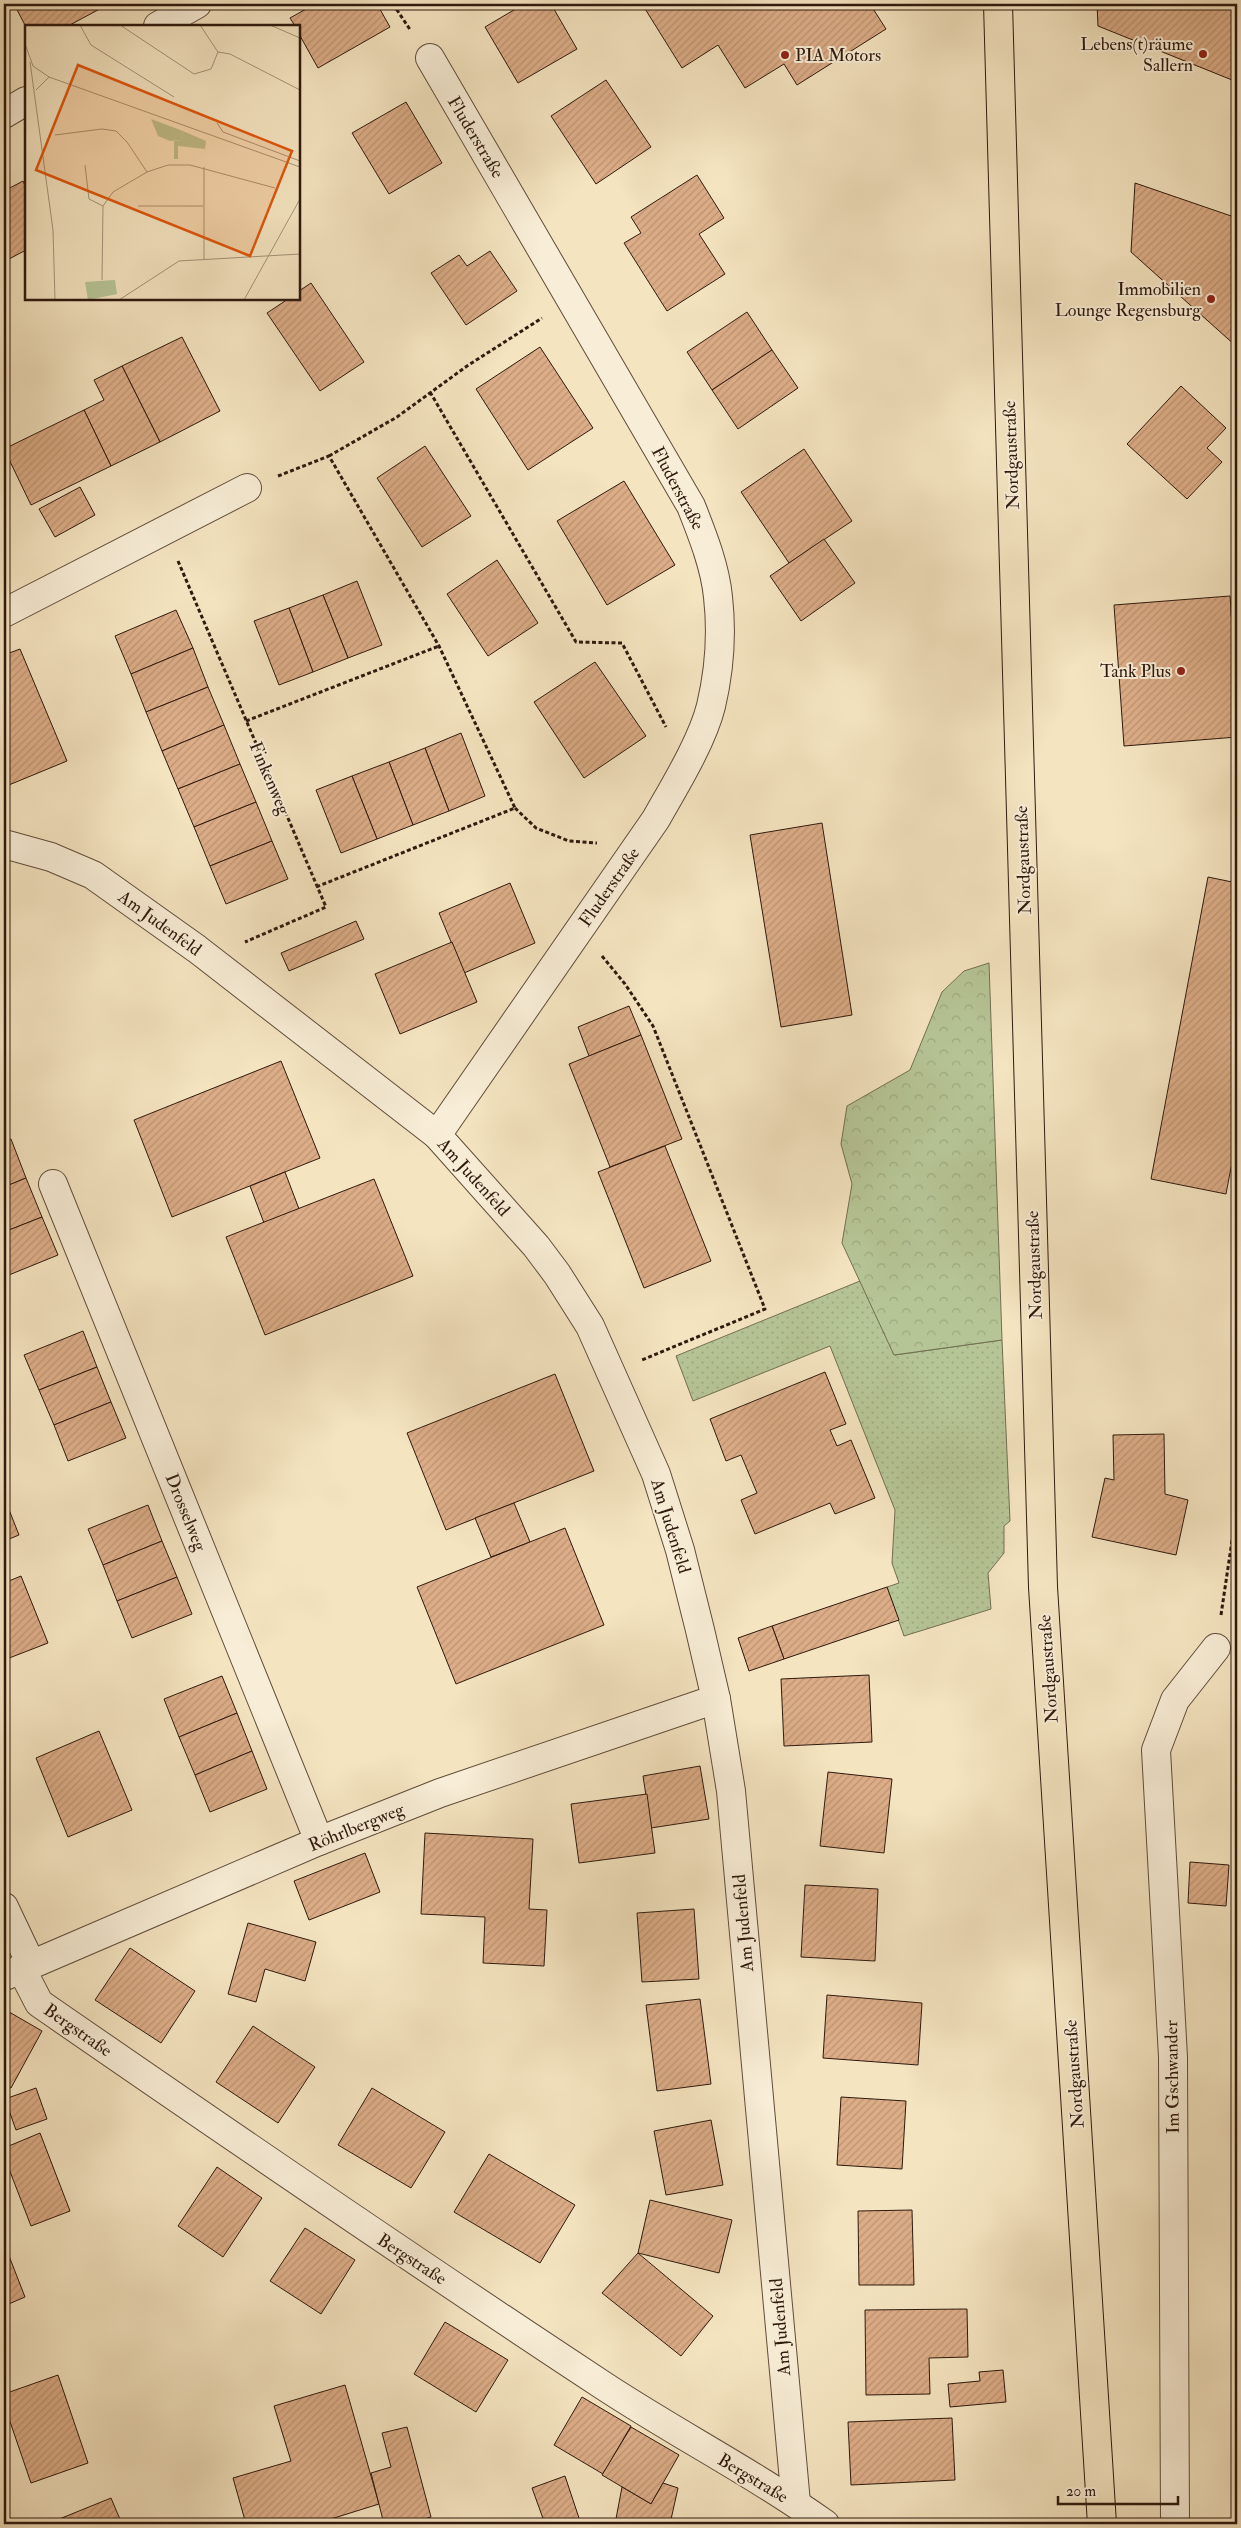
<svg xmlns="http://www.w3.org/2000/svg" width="1241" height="2528" font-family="'IM FELL Double Pica',serif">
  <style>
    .grass { fill: url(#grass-dots); stroke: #726f52 }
    .forest { fill: url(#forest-crowns); stroke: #726f52 }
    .building { fill: url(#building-hatch); stroke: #2f190e }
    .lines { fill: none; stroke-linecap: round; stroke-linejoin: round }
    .minor-casing { stroke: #604c3a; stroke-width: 30 }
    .major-casing { stroke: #2f190e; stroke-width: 30 }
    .path { stroke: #2f190e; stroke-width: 3; stroke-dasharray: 4 2.5; stroke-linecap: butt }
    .minor { stroke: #f8edd6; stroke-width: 28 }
    .major { stroke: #f4e4c0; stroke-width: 28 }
    .poi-dot { fill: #8f2418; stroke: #f8edd6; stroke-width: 2 }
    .labels { text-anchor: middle; stroke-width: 4; stroke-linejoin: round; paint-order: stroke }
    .poi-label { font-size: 18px; fill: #2f190e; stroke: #f8edd6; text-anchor: end }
    .street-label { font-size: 18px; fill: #2f190e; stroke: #f8edd6 }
    .inset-road { fill: none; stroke: #a59379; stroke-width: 1 }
    .view { fill: #df560c; fill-opacity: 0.15; stroke: #df560c; stroke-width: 2.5 }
    .inset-edge { fill: none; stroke: #2f190e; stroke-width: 2.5 }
  </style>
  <defs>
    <pattern id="grass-dots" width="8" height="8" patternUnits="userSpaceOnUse" patternTransform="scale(1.25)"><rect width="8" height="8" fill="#b6c596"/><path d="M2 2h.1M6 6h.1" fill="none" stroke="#9da980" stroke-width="1.8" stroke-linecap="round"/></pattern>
    <pattern id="forest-crowns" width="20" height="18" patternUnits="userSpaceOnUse" patternTransform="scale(1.25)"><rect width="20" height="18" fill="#b6c596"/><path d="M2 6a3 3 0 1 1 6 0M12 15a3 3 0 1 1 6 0" fill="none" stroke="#9da980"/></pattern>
    <pattern id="building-hatch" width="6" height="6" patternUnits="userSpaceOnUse" patternTransform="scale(1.25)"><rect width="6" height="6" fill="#dcad87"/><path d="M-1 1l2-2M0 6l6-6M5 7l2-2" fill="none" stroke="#bd9473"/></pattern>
  </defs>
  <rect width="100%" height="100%" fill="#f4e4c0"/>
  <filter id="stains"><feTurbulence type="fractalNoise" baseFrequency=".004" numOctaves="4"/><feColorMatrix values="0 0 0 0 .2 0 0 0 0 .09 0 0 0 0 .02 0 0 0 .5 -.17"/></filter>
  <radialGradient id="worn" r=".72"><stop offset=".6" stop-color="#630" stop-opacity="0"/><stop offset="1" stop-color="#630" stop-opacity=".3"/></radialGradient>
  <!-- grass -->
  <path class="grass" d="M860,1281l35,74 107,-15 8,181 -6,5v27l-16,20 3,36 -87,27 -17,-49 12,-4 -7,-20 3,-53 -65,-164 -137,55 -17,-45z"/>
  <!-- forest -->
  <path class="forest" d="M989,963l13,377 -108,15 -52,-112 10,-59 -11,-40 6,-38 63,-36 32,-78 22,-21z"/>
  <!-- building -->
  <g class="building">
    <path d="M14,4h95l-41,22 -42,1z"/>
    <path d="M315,4h62l13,23 -72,41 -19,-34v-8h-4l-5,-8z"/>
    <path d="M524,4h27l26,45 -59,34 -33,-56z"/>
    <path d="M642,4h228l16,25 -89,56 -13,-21 -39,24 -27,-43 -36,23z"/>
    <path d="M1097,4h140v78l-139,-56z"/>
    <path d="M606,80l45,67 -55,37 -45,-68z"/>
    <path d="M406,102l36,61 -53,31 -37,-61z"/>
    <path d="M697,175l27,43 -25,16 26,40 -58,37 -43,-68 17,-10 -10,-16z"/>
    <path d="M23,181l3,7v62l-17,9 -5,-10v-58z"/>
    <path d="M1135,183l102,35v129l-106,-95z"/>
    <path d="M490,251l27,40 -51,34 -35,-52 28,-18 8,11z"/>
    <path d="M311,283l53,79 -44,29 -53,-78 21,-14h11v-8z"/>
    <path d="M747,312l25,38 -60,40 -25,-38z"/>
    <path d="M182,337l38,74 -60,31 -38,-76z"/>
    <path d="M540,347l53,81 -65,42 -52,-81z"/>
    <path d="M772,350l26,38 -60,41 -26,-39z"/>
    <path d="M122,366l38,76 -49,24 -27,-56 20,-10 -10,-20z"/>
    <path d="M1181,386l45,42 -19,20 15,14 -35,37 -60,-55z"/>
    <path d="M84,410l27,56 -80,39 -27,-56z"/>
    <path d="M425,446l46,70 -49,31 -45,-69z"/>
    <path d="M804,449l48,72 -63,42 -48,-71z"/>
    <path d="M624,481l51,84 -68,40 -50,-84z"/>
    <path d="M80,487l15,28 -40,22 -16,-28z"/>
    <path d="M824,539l31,44 -54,38 -31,-45z"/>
    <path d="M497,560l41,63 -50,33 -41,-62z"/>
    <path d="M357,581l25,64 -34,13 -25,-63z"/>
    <path d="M323,595l25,63 -35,14 -24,-64z"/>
    <path d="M1230,596l7,97v44l-113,9 -10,-141z"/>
    <path d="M289,608l24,64 -34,13 -25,-64z"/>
    <path d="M176,610l17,38 -62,26 -16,-38z"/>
    <path d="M1231,610h6v83z"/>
    <path d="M193,648l15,39 -62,25 -15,-38z"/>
    <path d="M20,649l47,112 -63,26v-132z"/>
    <path d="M595,662l51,74 -62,42 -50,-76z"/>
    <path d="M208,687l16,38 -62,26 -16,-39z"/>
    <path d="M224,725l16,39 -62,25 -16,-38z"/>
    <path d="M461,733l24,63 -36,15 -24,-63z"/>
    <path d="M425,748l24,63 -36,14 -24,-63z"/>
    <path d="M389,762l24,63 -36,14 -25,-63z"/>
    <path d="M240,764l16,38 -62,25 -16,-38z"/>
    <path d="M352,776l25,63 -36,14 -25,-63z"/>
    <path d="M256,802l16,39 -62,25 -16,-39z"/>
    <path d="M822,823l30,192 -71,12 -31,-192z"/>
    <path d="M272,841l16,38 -62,25 -16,-38z"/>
    <path d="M1208,877l29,6v253l-11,58 -75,-15z"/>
    <path d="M510,883l25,60 -71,30 -25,-60z"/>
    <path d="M356,921l8,18 -75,32 -8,-18z"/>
    <path d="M452,942l25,60 -77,32 -25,-60z"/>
    <path d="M629,1006l12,29 -52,21 -11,-29z"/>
    <path d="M641,1035l41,104 -72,28 -41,-103z"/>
    <path d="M281,1061l39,97 -148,59 -38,-97z"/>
    <path d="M11,1139l15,39 -22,9v-45z"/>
    <path d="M665,1146l46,115 -67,27 -46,-116z"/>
    <path d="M285,1172l14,37 -35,14 -14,-37z"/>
    <path d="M26,1178l16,39 -38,15v-45z"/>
    <path d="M374,1179l39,97 -148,59 -39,-98z"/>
    <path d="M42,1217l16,38 -54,22v-45z"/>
    <path d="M83,1331l14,36 -58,23 -15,-35z"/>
    <path d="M97,1367l14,35 -57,23 -15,-35z"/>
    <path d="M825,1372l21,52 -16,6 7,16 14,-6 24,58 -40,16 -5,-11 -75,31 -14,-34 16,-7 -16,-38 -15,6 -16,-42z"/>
    <path d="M555,1374l39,97 -148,59 -39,-97z"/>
    <path d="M111,1402l15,36 -58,23 -14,-36z"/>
    <path d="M1164,1434l1,60 23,6 -12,55 -84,-18 13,-59 9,2 -1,-45z"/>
    <path d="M6,1502l13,33 -15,6v-38z"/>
    <path d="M514,1503l16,39 -39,15 -16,-39z"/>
    <path d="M148,1505l14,36 -59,24 -15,-36z"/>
    <path d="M565,1528l39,97 -148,59 -39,-97z"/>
    <path d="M162,1541l15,36 -60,24 -14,-36z"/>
    <path d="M21,1576l27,67 -44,17v-77z"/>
    <path d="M177,1577l15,37 -60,24 -15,-37z"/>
    <path d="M887,1587l12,33 -115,39 -12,-33z"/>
    <path d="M772,1626l12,33 -35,12 -11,-33z"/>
    <path d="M869,1675l3,67 -88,4 -3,-67z"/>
    <path d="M222,1676l15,37 -58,24 -15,-38z"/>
    <path d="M237,1713l15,38 -57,24 -16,-38z"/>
    <path d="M99,1731l33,79 -64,27 -32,-79z"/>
    <path d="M252,1751l15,38 -57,23 -15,-37z"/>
    <path d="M700,1766l9,53 -58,9 -8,-52z"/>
    <path d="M828,1772l64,7 -8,74 -64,-7z"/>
    <path d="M647,1794l8,59 -76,10 -8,-59z"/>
    <path d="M425,1833l108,6 -4,70 18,1 -3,56 -61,-3 2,-46 -64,-3z"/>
    <path d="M365,1853l15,39 -71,28 -15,-39z"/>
    <path d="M1190,1862l39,3 -3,41 -38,-3z"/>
    <path d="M805,1885l73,4 -3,72 -74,-4z"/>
    <path d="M694,1909l5,70 -57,3 -5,-69z"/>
    <path d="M248,1923l68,19 -11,39 -40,-12 -9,33 -28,-8z"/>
    <path d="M130,1948l65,43 -34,52 -66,-43z"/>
    <path d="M827,1995l95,8 -4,62 -95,-7z"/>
    <path d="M700,1999l11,85 -54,7 -11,-86z"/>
    <path d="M4,2009l38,22 -31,57 -7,-4z"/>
    <path d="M253,2026l62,41 -37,56 -62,-41z"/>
    <path d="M36,2088l11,31 -31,11 -11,-31z"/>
    <path d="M372,2088l73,44 -34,56 -73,-43z"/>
    <path d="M841,2097l65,4 -4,68 -65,-4z"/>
    <path d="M711,2120l12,65 -57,10 -12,-64z"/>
    <path d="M40,2133l30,78 -39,15 -27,-70v-8z"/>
    <path d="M489,2154l86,51 -35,58 -86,-51z"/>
    <path d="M217,2167l45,31 -39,59 -45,-31z"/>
    <path d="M650,2200l82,20 -13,53 -81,-20z"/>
    <path d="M912,2210l2,75h-55l-1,-74z"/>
    <path d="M305,2228l50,32 -34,54 -51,-33z"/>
    <path d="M4,2243l21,54 -21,9z"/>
    <path d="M638,2253l75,63 -32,40 -79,-63z"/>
    <path d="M967,2309l1,48 -39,1 1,36 -64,1 -1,-85z"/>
    <path d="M445,2322l63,38 -32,52 -62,-38z"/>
    <path d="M1003,2370l3,32 -56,5 -2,-23 32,-3 -1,-9z"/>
    <path d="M58,2375l30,88 -57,20 -27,-79v-10z"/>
    <path d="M345,2385l34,119 -64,20h-69l-13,-46 58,-17 -17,-55z"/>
    <path d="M582,2397l49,29 -28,48 -49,-29z"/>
    <path d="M952,2418l3,62 -104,5 -3,-63z"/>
    <path d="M407,2427l24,90 -26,7h-21l-13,-51 20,-6 -9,-34z"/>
    <path d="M631,2427l48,28 -28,49 -49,-29z"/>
    <path d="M565,2476l16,48h-36l-13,-36z"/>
    <path d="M663,2483l15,5 -8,36h-55l7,-37 29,17z"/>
    <path d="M111,2498l11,26h-75z"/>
  </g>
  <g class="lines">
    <!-- minor casing -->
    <g class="minor-casing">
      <g id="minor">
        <path d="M158,26l39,-22"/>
        <path d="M430,58l261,448c11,28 24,60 27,91 4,35 1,75 -7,109 -9,36 -37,81 -55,113l-219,316"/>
        <path d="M4,114l22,-13"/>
        <path d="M4,613l243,-125"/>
        <path d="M4,844l47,13 42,18 104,74 240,186 99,111 21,28 33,52 66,148 24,76 20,80 16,69 15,92 65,712"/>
        <path d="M53,1184l266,657"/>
        <path d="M4,1907l27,57"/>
        <path d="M21,1968l18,35c188,130 375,258 565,383 73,48 151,88 221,138"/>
        <path d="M5,1976l314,-135 121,-48 276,-94"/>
        <path d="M1175,2524l-2,-467 -17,-307 19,-50 41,-52"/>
      </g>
    </g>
    <!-- major casing -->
    <g class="major-casing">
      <path id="major" d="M998,4l45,1583 59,937"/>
    </g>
    <!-- path -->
    <g class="path">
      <path d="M393,4l18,27"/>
      <path d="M430,392l146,250 46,1 44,84"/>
      <path d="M329,456l68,-39 70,-51 75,-48"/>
      <path d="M278,476l51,-20 110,190 76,162 -199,79"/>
      <path d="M178,561l148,346 -81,35"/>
      <path d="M246,721l193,-75"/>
      <path d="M515,808l21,20 33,13 28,2"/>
      <path d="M602,956l23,28 28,42 112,283 -123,51"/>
      <path d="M1221,1615l16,-108"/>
    </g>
    <!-- minor -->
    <use href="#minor" class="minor"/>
    <!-- major -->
    <use href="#major" class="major"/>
  </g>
  <!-- markers -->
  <g class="poi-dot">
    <circle cx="1203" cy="54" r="5"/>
    <circle cx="785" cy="55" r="5"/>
    <circle cx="1211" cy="299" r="5"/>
    <circle cx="1181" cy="671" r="5"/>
  </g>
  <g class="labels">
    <!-- poi labels -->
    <g class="poi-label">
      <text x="1193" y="50">Lebens(t)räume<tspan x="1193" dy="21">Sallern</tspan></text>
      <text x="795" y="61" text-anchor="start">PIA Motors</text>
      <text x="1201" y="295">Immobilien<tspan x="1201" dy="21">Lounge Regensburg</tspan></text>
      <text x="1171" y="677">Tank Plus</text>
    </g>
    <!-- street labels -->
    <g class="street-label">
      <text transform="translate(476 137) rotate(59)" y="6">Fluderstraße</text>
      <text transform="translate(1011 455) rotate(-92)" y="6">Nordgaustraße</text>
      <text transform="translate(678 488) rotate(62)" y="6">Fluderstraße</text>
      <text transform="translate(270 778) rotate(67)" y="6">Finkenweg</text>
      <text transform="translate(1023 860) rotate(-92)" y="6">Nordgaustraße</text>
      <text transform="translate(609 887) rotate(-55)" y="6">Fluderstraße</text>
      <text transform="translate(160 923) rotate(36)" y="6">Am Judenfeld</text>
      <text transform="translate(474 1177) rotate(48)" y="6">Am Judenfeld</text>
      <text transform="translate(1034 1265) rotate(-92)" y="6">Nordgaustraße</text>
      <text transform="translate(186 1512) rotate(68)" y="6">Drosselweg</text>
      <text transform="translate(671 1526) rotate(73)" y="6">Am Judenfeld</text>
      <text transform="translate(1048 1669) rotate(-94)" y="6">Nordgaustraße</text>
      <text transform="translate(356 1827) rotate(-22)" y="6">Röhrlbergweg</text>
      <text transform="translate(743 1923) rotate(-95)" y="6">Am Judenfeld</text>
      <text transform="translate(78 2030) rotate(35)" y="6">Bergstraße</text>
      <text transform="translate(1074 2074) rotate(-94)" y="6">Nordgaustraße</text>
      <text transform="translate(1172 2077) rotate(-91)" y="6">Im Gschwander</text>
      <text transform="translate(412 2259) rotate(33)" y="6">Bergstraße</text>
      <text transform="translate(780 2327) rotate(-95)" y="6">Am Judenfeld</text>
      <text transform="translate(753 2478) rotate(31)" y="6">Bergstraße</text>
    </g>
  </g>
  <!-- overview -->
  <g transform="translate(25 25)">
    <rect width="275" height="275" fill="#f4e4c0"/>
    <path d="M158,106l23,10 -1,8 -27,-3v13h-4v-18l7,-1zM90,255l2,14 -29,6 -3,-18z" fill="#b6c596"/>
    <path d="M126,94l32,12 -2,9 -11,1 -12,-5z" fill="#b6c596"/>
    <path class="inset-road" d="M55,0l11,20 83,52M95,0l74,49 17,-5 7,-17M175,0l18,27M245,0l30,13M0,19l8,22 16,11 251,90M193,27l12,2 70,36M5,37l23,168 2,70M11,65l13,-13M192,98l6,9 77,29M30,110l47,-6 14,2 11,11 20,30M60,140l4,34 14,7M113,181h65M179,234v-92M77,255l1,-74 10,-14 34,-20 21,-7h22l85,23M94,275l60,-39 121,-7M219,275l56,-101"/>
    <path class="view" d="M53,40l214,86 -42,105 -214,-86z"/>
    <rect width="275" height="275" class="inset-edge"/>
  </g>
  <!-- margin -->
  <rect width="1241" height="2528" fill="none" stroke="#f4e4c0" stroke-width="20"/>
  <rect x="5" y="5" width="1231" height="2518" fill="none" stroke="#2f190e" stroke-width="2.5"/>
  <rect x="10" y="10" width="1221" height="2508" fill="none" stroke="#2f190e"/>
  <!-- scale -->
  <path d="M1058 2496v8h120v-8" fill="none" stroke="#2f190e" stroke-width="2.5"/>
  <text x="1066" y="2496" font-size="15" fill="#2f190e" stroke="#f8edd6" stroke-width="4" paint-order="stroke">20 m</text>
  <rect width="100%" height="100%" filter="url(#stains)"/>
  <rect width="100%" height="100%" fill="url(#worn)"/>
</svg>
